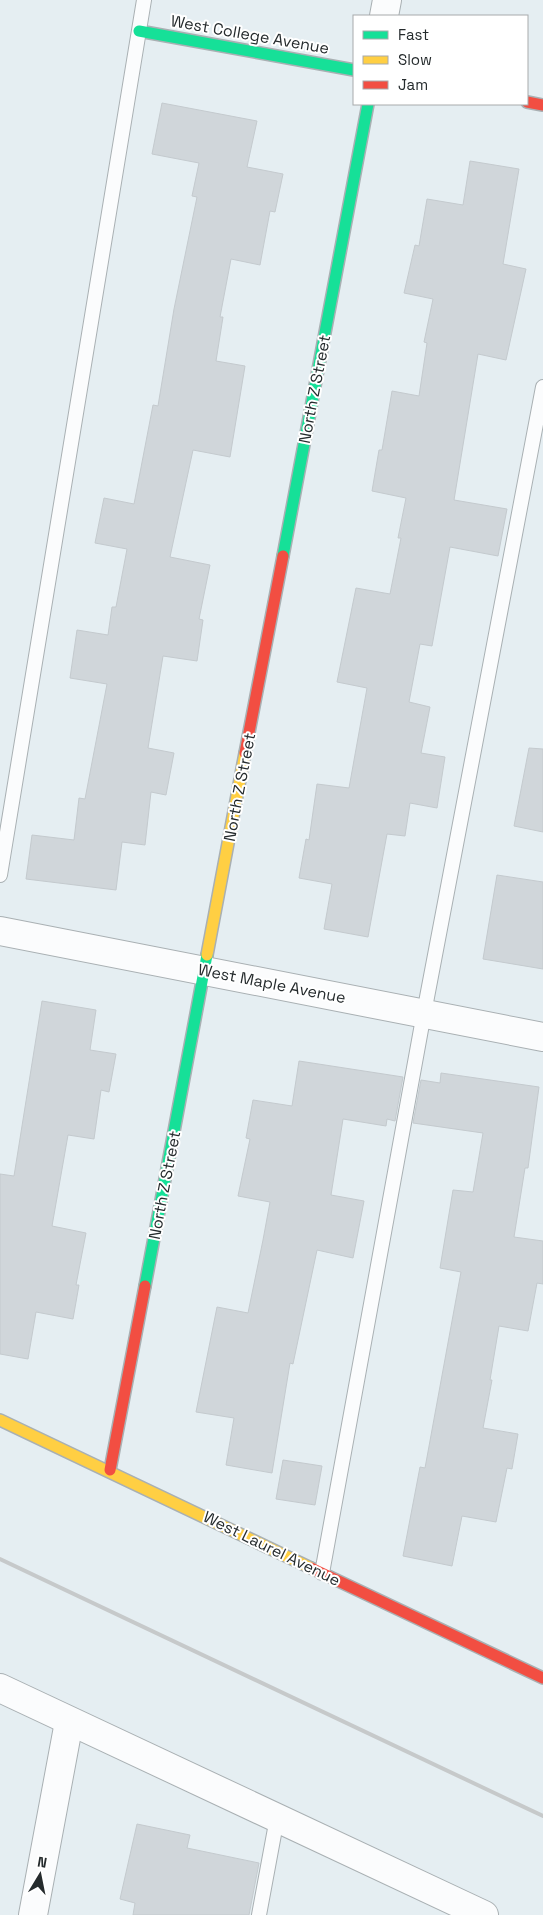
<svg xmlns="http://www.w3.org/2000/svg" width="543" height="1915" font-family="'Space Grotesk',sans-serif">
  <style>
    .building { fill: #d0d6da; stroke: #c4cace }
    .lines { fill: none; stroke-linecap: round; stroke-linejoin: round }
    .lane-casing { stroke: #a9b0b3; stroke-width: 16 }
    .street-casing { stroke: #a9b0b3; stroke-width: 30 }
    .fast-casing { stroke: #a9b0b3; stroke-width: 14 }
    .slow-casing { stroke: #a9b0b3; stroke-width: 14 }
    .jam-casing { stroke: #a9b0b3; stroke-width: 14 }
    .lane { stroke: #fbfcfd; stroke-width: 14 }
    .street { stroke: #fbfcfd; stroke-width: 28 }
    .fast { stroke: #16e098; stroke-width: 11 }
    .slow { stroke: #ffcf43; stroke-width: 11 }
    .jam { stroke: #f24e42; stroke-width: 11 }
    .rail { stroke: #c6c9ca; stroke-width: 4 }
    .labels { text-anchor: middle; stroke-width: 4; stroke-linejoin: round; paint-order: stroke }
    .street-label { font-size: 16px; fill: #252b2d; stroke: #fff }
  </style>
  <rect width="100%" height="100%" fill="#e5eef2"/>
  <!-- building -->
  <g class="building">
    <path d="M162,103l95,18 -10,46 36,7 -8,38 -5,-1 -10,54 -29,-6 -11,58h3l-7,44 29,5 -15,91 -37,-7 -23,107 40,8 -11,54 4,1 -6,41 -34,-5 -15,92 26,5 -8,42 -15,-3 -6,53 -23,-3 -6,48 -90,-11 6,-44 42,5 5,-42 6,1 22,-115 -37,-6 7,-48 31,5 4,-28h4l11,-58 -32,-6 9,-45 30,6 19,-99 5,1 16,-97 23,-112 -5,-1 7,-33 -47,-9z"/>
    <path d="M470,161l49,8 -16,95 23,5 -20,91 -28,-6 -24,146 53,9 -9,47 -48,-9 -18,99 -12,-2 -11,58 21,5 -9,46 24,4 -8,51 -27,-5 -5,33 -18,-2 -19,103 -44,-8 8,-45 -33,-6 7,-39 3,1 8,-56 32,4 18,-100 -30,-6 19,-94 34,6 11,-56h-3l8,-40 -34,-7 7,-41h3l10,-59 27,5 8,-53 -3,-1 9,-43 -29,-6 11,-48 4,1 8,-47 36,6z"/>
    <path d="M529,748l14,1v83l-29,-6z"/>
    <path d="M497,875l46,7v87l-60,-10z"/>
    <path d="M42,1001l54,9 -6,40 26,4 -7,38 -8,-2 -7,49 -26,-4 -16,91 34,7 -10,52h3l-6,34 -37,-7 -8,47 -28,-5v-180l14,2z"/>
    <path d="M299,1061l104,16 -8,44 -8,-2 -1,7 -43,-7 -12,76 33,6 -11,57 -36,-8 -24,114 -3,-1 -18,110 -46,-8 8,-47 -38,-6 21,-105 31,6 15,-73 7,-38 -32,-6 12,-57 -4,-1 7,-38 39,6z"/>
    <path d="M441,1073l98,14 -11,81h-3l-11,69 29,4v43l-6,-1 -9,48 -29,-5 -9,54h2l-9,48 35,6 -6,35 -5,-1 -11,54 -34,-6 -10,50 -49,-10 17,-89 5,1 36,-196 -21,-4 13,-78 20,2 10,-59 -70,-10 8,-43 19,3z"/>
    <path d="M283,1460l39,6 -7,39 -39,-6z"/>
    <path d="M137,1824l53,11 -3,13 72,15 -10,52h-116l2,-12 -15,-4z"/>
  </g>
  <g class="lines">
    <!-- lane casing -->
    <g class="lane-casing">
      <g id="lane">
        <path d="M0,875l144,-875"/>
        <path d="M322,1573l102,-560 119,-626"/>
        <path d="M259,1915l18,-97"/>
      </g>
    </g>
    <!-- street casing -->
    <g class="street-casing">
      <g id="street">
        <path d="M384,16l3,-16"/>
        <path d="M0,931l543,106"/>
        <path d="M0,1688l484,227"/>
        <path d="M33,1915l36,-193"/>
      </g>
    </g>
    <!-- fast casing -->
    <g class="fast-casing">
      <g id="fast">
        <path d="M139,31l215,39"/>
        <path d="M283,556l85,-452"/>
        <path d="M145,1286l62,-331"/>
      </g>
    </g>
    <!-- slow casing -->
    <g class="slow-casing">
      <g id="slow">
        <path d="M207,955l38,-202"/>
        <path d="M0,1420l311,148"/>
      </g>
    </g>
    <!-- jam casing -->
    <g class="jam-casing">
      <g id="jam">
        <path d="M527,102l16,3"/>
        <path d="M245,753l38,-197"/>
        <path d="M110,1470l35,-184"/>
        <path d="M311,1568l232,110"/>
      </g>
    </g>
    <!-- lane -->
    <use href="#lane" class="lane"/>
    <!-- street -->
    <use href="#street" class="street"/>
    <!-- fast -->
    <use href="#fast" class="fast"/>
    <!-- slow -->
    <use href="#slow" class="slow"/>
    <!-- jam -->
    <use href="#jam" class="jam"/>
    <!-- rail -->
    <path class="rail" d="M0,1559l543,257"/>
  </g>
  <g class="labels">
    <!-- street labels -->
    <g class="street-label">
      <text transform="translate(250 34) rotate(10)" y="6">West College Avenue</text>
      <text transform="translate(314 389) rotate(-79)" y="6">North Z Street</text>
      <text transform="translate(239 787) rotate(-79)" y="6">North Z Street</text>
      <text transform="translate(272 983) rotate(11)" y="6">West Maple Avenue</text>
      <text transform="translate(164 1185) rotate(-79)" y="6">North Z Street</text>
      <text transform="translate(272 1548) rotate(26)" y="6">West Laurel Avenue</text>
    </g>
  </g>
  <!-- legend -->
  <rect x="353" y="15" width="175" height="90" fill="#ffffff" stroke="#a8aaab"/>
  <rect x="363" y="31" width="25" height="8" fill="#16e098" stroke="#a8aaab"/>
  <text x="398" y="40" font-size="15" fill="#252b2d">Fast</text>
  <rect x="363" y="56" width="25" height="8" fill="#ffcf43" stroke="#a8aaab"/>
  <text x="398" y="65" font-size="15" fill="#252b2d">Slow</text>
  <rect x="363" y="81" width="25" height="8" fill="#f24e42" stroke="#a8aaab"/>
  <text x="398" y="90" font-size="15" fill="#252b2d">Jam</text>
  <!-- north arrow -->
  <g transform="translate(40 1875) rotate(10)" stroke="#ffffff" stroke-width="4" paint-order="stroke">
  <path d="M0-4L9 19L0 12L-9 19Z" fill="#252b2d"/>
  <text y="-8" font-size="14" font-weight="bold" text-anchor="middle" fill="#252b2d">N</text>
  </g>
</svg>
